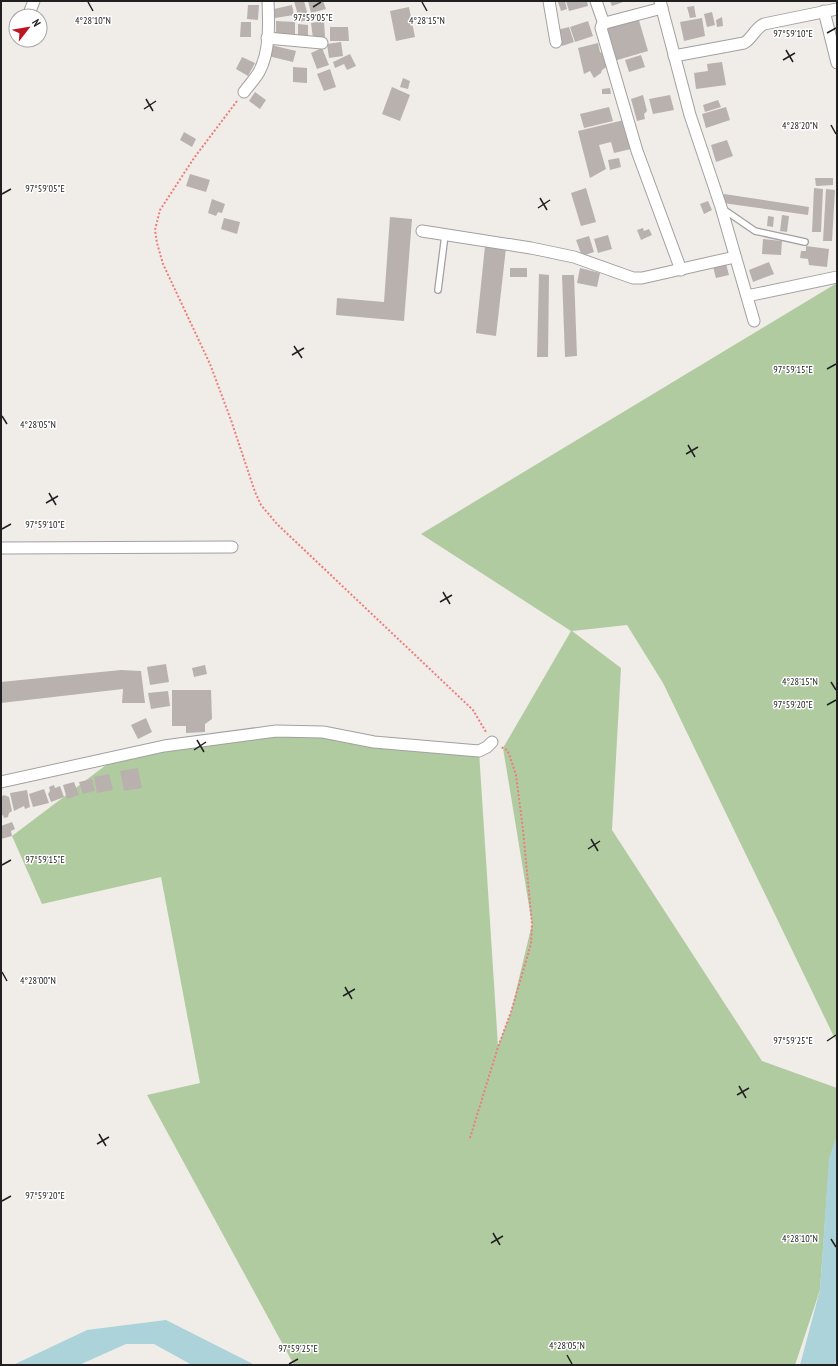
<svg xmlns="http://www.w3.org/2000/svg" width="838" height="1366" font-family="'PT Sans Narrow',sans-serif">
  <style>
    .forest { fill: #b1cba0 }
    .water { fill: #acd3d9 }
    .building { fill: #b9b1ad }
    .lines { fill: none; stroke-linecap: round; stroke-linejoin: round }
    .lane-casing { stroke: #a1a1a1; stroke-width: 8 }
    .street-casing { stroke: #a1a1a1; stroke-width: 13 }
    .path { stroke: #ed7d7b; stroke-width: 2; stroke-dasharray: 2 2; stroke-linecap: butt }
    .lane { stroke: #fff; stroke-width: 5.5 }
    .street { stroke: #fff; stroke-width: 11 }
    .ticks { fill: none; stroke: #202020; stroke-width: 1.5 }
    .ticks-label { font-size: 10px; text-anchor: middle; fill: #202020; stroke: #fff; stroke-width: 3; stroke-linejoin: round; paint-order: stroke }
  </style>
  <rect width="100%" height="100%" fill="#f0ece8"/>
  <!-- forest -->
  <path class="forest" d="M837,283v760l-174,-360 -36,-58 -55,6 49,37 -9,162 150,231 75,27v57l-9,35 -8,110 -25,75h-501l-147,-270 53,-12 -39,-206 -119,27 -30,-68 106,-80 179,-25 182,20 19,295 13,-34 21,-88 -29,-176 68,-117 -150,-97z"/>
  <!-- water -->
  <g class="water">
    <path d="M837,1135v222l-2,8h-35l20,-75 9,-132z"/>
    <path d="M166,1320l89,45h-63l-38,-21h-28l-47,21h-66l74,-35z"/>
  </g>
  <!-- building -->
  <g class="building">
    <path d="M294,1h10l5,18 -9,3z"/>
    <path d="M308,1h15l3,8 -15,4z"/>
    <path d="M565,1l2,8 -6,2 -3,-9z"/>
    <path d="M566,1h21l1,5 -19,5z"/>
    <path d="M610,1h16l-14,5z"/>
    <path d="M248,5h11l-1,15 -11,-1z"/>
    <path d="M292,5l2,10 -19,3 -1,-9z"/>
    <path d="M694,6l2,11 -6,1 -3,-11z"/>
    <path d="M409,7l6,30 -19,4 -6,-30z"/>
    <path d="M712,12l3,13 -8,2 -3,-13z"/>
    <path d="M638,17l10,34 -34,10 -10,-34z"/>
    <path d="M722,17l1,9 -6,1 -1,-7z"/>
    <path d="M702,18l3,18 -21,5 -4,-19z"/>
    <path d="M276,21l19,1v13l-19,-1z"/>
    <path d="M324,21l1,16 -12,1 -2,-15z"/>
    <path d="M588,21l5,15 -18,6 -5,-15z"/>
    <path d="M241,22h10v15h-11z"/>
    <path d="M298,24l10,1v11h-10z"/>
    <path d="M330,27h18l1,14h-19z"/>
    <path d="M569,27l5,15 -12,4 -5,-16z"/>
    <path d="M341,42l2,14 -14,2 -2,-14z"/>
    <path d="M598,43l2,9 6,3 2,11 -6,4 -1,3 -7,5 -4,-7 -6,3 -6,-26z"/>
    <path d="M271,45l25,6 -3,11 -25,-6z"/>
    <path d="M322,48l7,17 -12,4 -6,-16z"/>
    <path d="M350,54l6,12 -9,4 -3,-6 -9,4 -2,-6z"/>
    <path d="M641,55l4,12 -16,5 -4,-12z"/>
    <path d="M242,57l13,6 -7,13 -12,-7z"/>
    <path d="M722,62l4,23 -30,4 -2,-16 14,-2 -1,-7z"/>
    <path d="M293,67l14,1v15l-14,-1z"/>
    <path d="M330,69l6,18 -12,4 -7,-17z"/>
    <path d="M403,78l7,3 -2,8 -8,-2z"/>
    <path d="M392,87l18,8 -10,26 -18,-7z"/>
    <path d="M610,88l1,6h-9v-5z"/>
    <path d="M255,92l11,8 -6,9 -11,-8z"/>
    <path d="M643,95l4,16 -3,3 1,5 -8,2 -6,-22z"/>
    <path d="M670,95l4,15 -21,4 -4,-15z"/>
    <path d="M718,100l3,7 -16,5 -2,-7z"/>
    <path d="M609,107l4,14 -29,7 -4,-14z"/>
    <path d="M726,107l4,13 -24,8 -4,-14z"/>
    <path d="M624,120l7,29 -17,4 -3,-11 -12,3 7,24 -16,9 -12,-47z"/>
    <path d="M184,132l12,7 -4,8 -12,-7z"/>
    <path d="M727,140l6,16 -17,6 -5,-17z"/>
    <path d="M619,158l2,9 -11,3 -2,-10z"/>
    <path d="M190,174l20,6 -4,12 -20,-6z"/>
    <path d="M815,178h18v7l-17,1z"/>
    <path d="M586,188l10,34 -15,4 -10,-33z"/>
    <path d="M814,188l9,1 -2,43h-9z"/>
    <path d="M826,189l9,1 -3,51h-9z"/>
    <path d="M724,194l85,13 -1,8 -85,-12z"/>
    <path d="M212,199l13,5 -3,9 -4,-1 -2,4 -8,-3z"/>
    <path d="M708,201l4,9 -8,4 -4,-10z"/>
    <path d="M782,215l7,1 -2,16 -7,-1z"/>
    <path d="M768,216l6,1 -1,10 -6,-1z"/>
    <path d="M390,217l22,2 -8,102 -68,-6 1,-17 47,4z"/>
    <path d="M224,218l16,4 -3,12 -16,-5z"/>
    <path d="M643,228l1,3 5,-2 3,6 -11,5 -4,-10z"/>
    <path d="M608,235l4,14 -14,4 -4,-14z"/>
    <path d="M589,236l5,16 -12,4 -6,-16z"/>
    <path d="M763,239l19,2 -1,14 -19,-1z"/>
    <path d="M485,246l21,2 -10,88 -20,-3z"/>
    <path d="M806,246l23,3 -2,18 -18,-2 -1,-6 -8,-1 1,-7h5z"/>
    <path d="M725,260l4,15 -13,3 -4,-15z"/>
    <path d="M769,262l5,12 -21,8 -4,-12z"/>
    <rect x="510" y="268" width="17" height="9"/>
    <path d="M580,268l20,5 -3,14 -20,-4z"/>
    <path d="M539,274l10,1 -1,82h-11z"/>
    <path d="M562,275h12l3,81 -12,1z"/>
    <path d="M166,664l3,18 -19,3 -3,-18z"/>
    <path d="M205,665l2,9 -13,3 -2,-9z"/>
    <path d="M121,670l20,1 4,32h-23l1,-14 -122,14v-21z"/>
    <path d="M172,690h39l1,29 -7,5v8l-19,1v-7h-14z"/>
    <path d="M168,691l2,15 -19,3 -3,-16z"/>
    <path d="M146,718l6,14 -14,7 -7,-14z"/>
    <path d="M138,768l4,20 -18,3 -4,-20z"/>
    <path d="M109,774l4,16 -16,3 -3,-16z"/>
    <path d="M92,779l3,12 -12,3 -4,-12z"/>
    <path d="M74,782l5,13 -12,4 -4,-14z"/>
    <path d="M54,785l1,3 5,-2 4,11 -13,5 -3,-8 2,-3 -1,-4z"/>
    <path d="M44,789l5,14 -16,4 -4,-13z"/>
    <path d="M27,790l3,17 -5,2 -1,-3 -10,5 -4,-18z"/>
    <path d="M4,795l5,2 3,14 -3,2 -1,4 -4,1 -1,-3 -2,1v-19z"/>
    <path d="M12,822l3,7 -4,2 1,5 -11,3v-13z"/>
  </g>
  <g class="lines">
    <!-- lane casing -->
    <g class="lane-casing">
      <g id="lane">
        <path d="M723,209l32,22 50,11"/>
        <path d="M438,290l7,-55"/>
      </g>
    </g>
    <!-- street casing -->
    <g class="street-casing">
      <g id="street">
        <path d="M549,1l7,41"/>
        <path d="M596,1l8,23"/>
        <path d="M660,1l30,114 31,92 33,114"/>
        <path d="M662,8l-57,15 -3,2 -1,3 36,123 44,119"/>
        <path d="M824,11l13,52"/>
        <path d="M28,16l6,-15"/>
        <path d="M267,38l55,5"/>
        <path d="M674,56l70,-13c8,-4 11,-15 20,-19l73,-15"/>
        <path d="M244,92c5,-7 11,-13 15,-20 11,-20 10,-49 9,-71"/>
        <path d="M422,231l109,17 43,9 59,21h9l93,-21"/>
        <path d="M747,296l90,-19"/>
        <path d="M1,548l231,-1"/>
        <path d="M1,782l163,-36 112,-15 47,1 51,10 105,9 8,-4 5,-5"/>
      </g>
    </g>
    <!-- path -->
    <g class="path">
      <path d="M237,101l-43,57 -34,52 -5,20 2,13 6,21 47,100 21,56 24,72 6,13 16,19 196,186 13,22"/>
      <path d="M470,1138l28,-91 13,-35 20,-68 1,-20 -9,-94 -7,-55 -7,-21 -2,-4 -6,-3"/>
    </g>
    <!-- lane -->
    <use href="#lane" class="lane"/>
    <!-- street -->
    <use href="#street" class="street"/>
  </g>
  <!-- ticks -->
  <path class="ticks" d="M88,2l5,9M422,2l5,9M313,7l8,-5M827,33l9,-5M786,50l7,12M783,60l12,-7M146,99l7,12M144,109l12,-8M831,125l5,9M2,194l9,-5M540,198l7,12M538,208l12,-8M294,346l8,12M292,355l12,-7M827,369l9,-5M2,416l5,8M688,445l7,12M686,454l12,-7M49,493l7,12M46,503l12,-7M2,529l9,-5M443,592l7,12M440,602l12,-7M831,682l5,8M827,705l9,-5M197,740l7,12M194,750l12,-8M591,839l7,12M588,849l12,-8M2,865l9,-5M2,972l5,9M345,987l7,12M343,996l12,-7M827,1041l9,-6M739,1086l7,12M737,1095l12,-7M99,1134l7,12M97,1144l12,-7M2,1201l9,-5M493,1233l7,12M831,1239l5,8M491,1243l12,-7M567,1355l5,9M289,1364l9,-5"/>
  <g class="ticks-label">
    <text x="313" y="21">97°59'05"E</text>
    <text x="93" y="24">4°28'10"N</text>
    <text x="427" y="24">4°28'15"N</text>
    <text x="793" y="37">97°59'10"E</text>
    <text x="800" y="129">4°28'20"N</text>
    <text x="45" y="192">97°59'05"E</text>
    <text x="793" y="373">97°59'15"E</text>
    <text x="38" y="428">4°28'05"N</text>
    <text x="45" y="528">97°59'10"E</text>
    <text x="800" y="685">4°28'15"N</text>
    <text x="793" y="708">97°59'20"E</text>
    <text x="45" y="863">97°59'15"E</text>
    <text x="38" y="984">4°28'00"N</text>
    <text x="793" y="1044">97°59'25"E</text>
    <text x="45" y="1199">97°59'20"E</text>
    <text x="800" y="1242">4°28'10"N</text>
    <text x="567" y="1349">4°28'05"N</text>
    <text x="298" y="1352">97°59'25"E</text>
  </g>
  <!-- border -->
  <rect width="838" height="1366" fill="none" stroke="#202020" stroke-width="4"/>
  <!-- north arrow -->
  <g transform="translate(28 28) rotate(59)"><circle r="19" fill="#ffffff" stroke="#a6a6a6"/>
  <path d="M0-3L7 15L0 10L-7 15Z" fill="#bd1323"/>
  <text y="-6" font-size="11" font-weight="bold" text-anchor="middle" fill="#202020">N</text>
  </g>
</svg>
